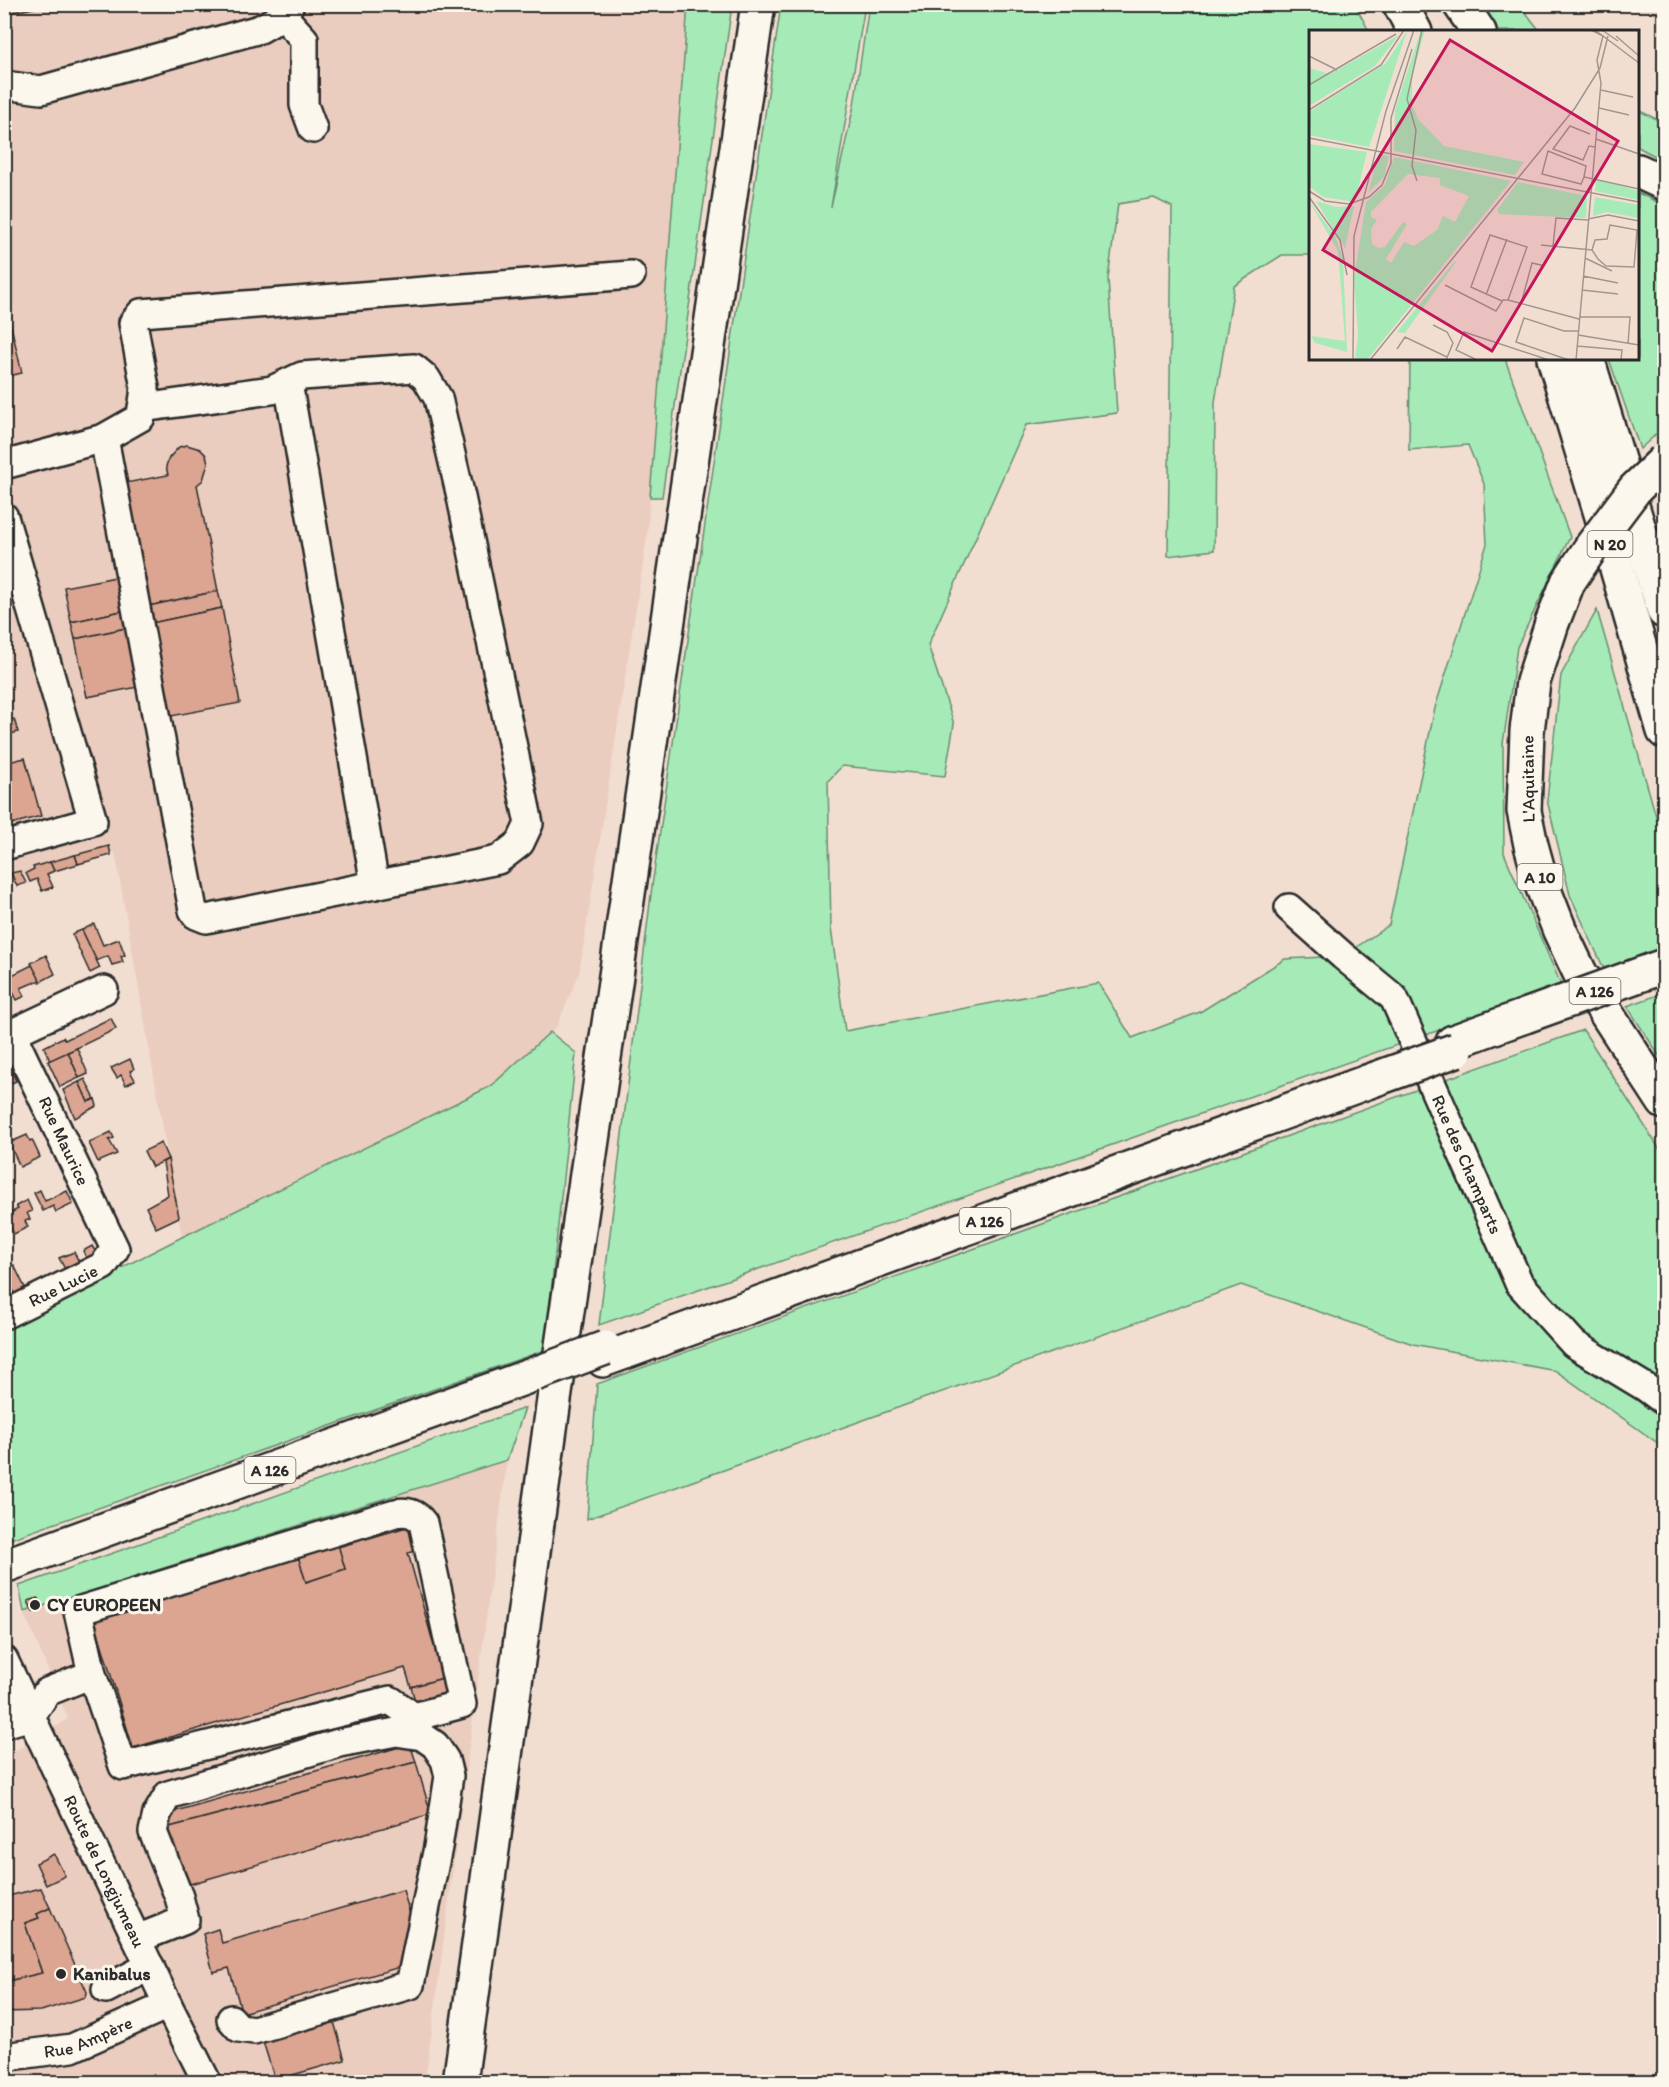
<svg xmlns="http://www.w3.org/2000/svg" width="1669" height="2087" font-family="Itim,sans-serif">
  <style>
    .built { fill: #eacdbe }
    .green { fill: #a6ebb7; stroke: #688b71; stroke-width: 1.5 }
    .building { fill: #dba591; stroke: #2b2b2b; stroke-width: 1.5 }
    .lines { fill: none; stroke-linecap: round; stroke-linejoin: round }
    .minor-casing { stroke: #2b2b2b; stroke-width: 32 }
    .highway-casing { stroke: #2b2b2b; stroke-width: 38 }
    .minor { stroke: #fbf7ec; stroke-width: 27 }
    .highway { stroke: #fbf7ec; stroke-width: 33 }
    .highway-bridge-casing { stroke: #2b2b2b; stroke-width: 38; stroke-linecap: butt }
    .highway-bridge { stroke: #fbf7ec; stroke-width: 33 }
    .poi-dot { fill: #2b2b2b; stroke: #fbf7ec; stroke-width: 2 }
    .labels { text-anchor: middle; stroke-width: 6; stroke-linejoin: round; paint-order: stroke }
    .shield { fill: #fbf7ec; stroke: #696865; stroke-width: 1.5 }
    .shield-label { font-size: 16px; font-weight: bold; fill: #2b2b2b }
    .street-label { font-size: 18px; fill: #2b2b2b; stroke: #fbf7ec }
    .poi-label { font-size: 18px; font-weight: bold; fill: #2b2b2b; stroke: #fbf7ec; text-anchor: start }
    .inset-road { fill: none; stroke: #a2968f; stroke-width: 1.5 }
    .view { fill: #c2185b; fill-opacity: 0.15; stroke: #c2185b; stroke-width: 3 }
    .inset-edge { fill: none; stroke: #2b2b2b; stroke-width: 3 }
  </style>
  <rect width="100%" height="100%" fill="#f1ded1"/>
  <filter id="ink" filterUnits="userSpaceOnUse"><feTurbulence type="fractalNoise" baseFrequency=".0167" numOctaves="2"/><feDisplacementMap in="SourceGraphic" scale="12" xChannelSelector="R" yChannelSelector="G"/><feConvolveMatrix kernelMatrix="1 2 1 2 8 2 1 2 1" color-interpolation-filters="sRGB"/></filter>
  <g filter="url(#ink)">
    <!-- built -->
    <g class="built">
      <path d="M5,5h683l-41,532 -68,437 -22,52 -66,60 -309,151 -67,-385 -110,30z"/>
      <path d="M507,1460l-82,622h-420v-327l5,-1 58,-35 -44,-107z"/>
    </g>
    <!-- green -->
    <g class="green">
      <path d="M688,5h44l-70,492h-12z"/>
      <path d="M781,5h84l-34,202 23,-102 15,-100h486l14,26 -59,1v223h-28l-48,31 -19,116 -1,148 -46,6 4,-349 -18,-9 -36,6 -10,75 9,134 -91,12 -98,220 26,79 -9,52 -103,-10 -14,15 3,147 14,103 253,-48 34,55 68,-26 85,-53 58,-3 46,-31 46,-217 52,-164 -3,-60 -16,-39 -59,5 1,-91h95l65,178 -53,110 -14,97 1,109 58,134 -963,338 53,-439z"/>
      <path d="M1476,5h44l20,26h-46z"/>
      <path d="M1638,110l26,13v38l-26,-14z"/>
      <path d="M1638,193l26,12v222l-24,22 -31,-90 29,-1z"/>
      <path d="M1597,610l67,234v104l-59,23 -35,-76 -23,-95 14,-125z"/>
      <path d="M1664,993v70l-37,-57z"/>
      <path d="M1583,1030l81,126v297l-5,-9 -103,-73 -143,-27 -172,-59 -654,234 10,-135z"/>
      <path d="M550,1032l26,21 -31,297 -540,191v-214l177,-90 309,-151z"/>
      <path d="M525,1408l-18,52 -483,152 -5,-26z"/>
    </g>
    <!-- building -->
    <g class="building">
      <path d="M4,4h13l2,7 -15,3z"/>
      <path d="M17,4h34l-32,7z"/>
      <path d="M4,296l18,77 -18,4z"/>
      <path d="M187,445l13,4 6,6 2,8 -5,17 -6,5 21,106 -74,16 -24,-123 48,-9 -2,-9 3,-8 10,-11z"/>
      <path d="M116,577l6,34 -51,11 -7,-35z"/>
      <path d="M218,591l4,17 -75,16 -3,-17z"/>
      <path d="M222,608l18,95 -74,14 -19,-93z"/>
      <path d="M122,611l4,17 -51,11 -4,-17z"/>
      <path d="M126,628l12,59 -51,10 -12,-58z"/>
      <path d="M14,719l4,13 -14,4v-15z"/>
      <path d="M25,758l16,58 -37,10v-63z"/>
      <path d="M109,846l2,9 -33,9 -3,-9z"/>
      <path d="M75,855l3,9 -24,7 -4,-9z"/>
      <path d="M50,862l4,9 -7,3 6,13 -11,4 -5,-12 -7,3 -4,-9 8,-4 -1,-2z"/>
      <path d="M20,871l6,12 -9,3 -6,-13z"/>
      <path d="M94,924l9,21 16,-6 6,16 -4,1 2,6 -11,3 -4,-9 -12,5 -14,-31z"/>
      <path d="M82,930l18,38 -10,5 -18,-39z"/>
      <path d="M46,955l9,19 -15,8 -9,-19z"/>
      <path d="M32,965l8,15 -19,8 4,8 -8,4 -11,-22z"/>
      <path d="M111,1018l5,11 -66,32 -6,-14 19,-10 2,3z"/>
      <path d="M77,1048l11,26 -9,4 -11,-26z"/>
      <path d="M68,1052l11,26 -19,9 -12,-26z"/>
      <path d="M130,1059l4,10 -4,2 5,9 -9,5 -5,-10 -4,3 -6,-10z"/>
      <path d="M4,1066h5l7,15 -12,5z"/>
      <path d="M85,1079l10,20 -7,3 -9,-20z"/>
      <path d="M79,1082l9,20 7,-3 2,7 -22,12 -12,-28z"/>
      <path d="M111,1132l3,6 -5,2 8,14 -19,8 -9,-19z"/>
      <path d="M27,1135l3,6 2,-1 8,17 -20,10 -11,-24z"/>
      <path d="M161,1143l7,16 -16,8 -8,-16z"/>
      <path d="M168,1159l11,58 -23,11 -10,-21 22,-12 -5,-33z"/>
      <path d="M40,1190l5,11 22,-10 6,13 -17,8 -3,-6 -10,5 -9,-18z"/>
      <path d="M27,1200l5,11 -5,2 3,6 -5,2 3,6 -14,7 -9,-18 13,-7 -2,-3z"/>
      <path d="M92,1246l5,8 -10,5 -4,-8z"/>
      <path d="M74,1252l6,12 -14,7 -7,-13z"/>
      <path d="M14,1265l12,25 -11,5 -7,-17 -4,2v-10z"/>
      <path d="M410,1526l7,25 -9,2 35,125 -32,9 -6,-19 -272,80 -40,-132 205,-61 8,27 39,-13 -7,-22 14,-4 -2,-5 15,-4 1,5z"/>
      <path d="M337,1541l8,28 -39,13 -9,-29z"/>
      <path d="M38,1598l4,11 -9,3 -5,-11z"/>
      <path d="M443,1678l7,23 -32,10 -7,-24z"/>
      <path d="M410,1744l6,18 -250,66 -4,-13z"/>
      <path d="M416,1762l15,52 -248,72 -17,-58z"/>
      <path d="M54,1854l11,22 -19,9 -10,-22z"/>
      <path d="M41,1888l9,20 -13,6 2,4 -14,5 17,50 -38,9v-85z"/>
      <path d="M403,1890l10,34 -6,41 -165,48 -13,-45 -16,4 -10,-38 15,-5 4,14z"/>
      <path d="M50,1908l37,84 -1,5 -45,14 -37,1v-30l38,-9 -17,-50 14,-5 -2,-4z"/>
      <path d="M332,2015l13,45 -70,20 -14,-45z"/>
    </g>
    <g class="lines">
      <!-- minor casing -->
      <g class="minor-casing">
        <g id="minor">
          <path d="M283,16l21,23v66l9,24"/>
          <path d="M4,85l37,5 219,-61 23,-13 7,-12"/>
          <path d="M288,383l87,502"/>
          <path d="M104,438l89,472 3,5 10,4 292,-59 22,-17 9,-19 -68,-327 -23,-99 -12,-20 -12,-10 -112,8 -30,14 -130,18"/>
          <path d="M4,465l100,-27 37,-21 4,-29 -12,-65 8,-10 490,-38"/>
          <path d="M4,517l89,304 -89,25"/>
          <path id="s1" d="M1289,908l54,48 51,42 125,285 55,61 71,43 19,14"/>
          <path d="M4,1037l100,-47"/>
          <path id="s2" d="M4,1315l99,-49 12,-17 -103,-215"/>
          <path id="s3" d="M4,1660l164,345 39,77"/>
          <path d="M4,1724l27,-8 16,-24 45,-18 31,92 267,-66 24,17 48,-13 -39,-181c-7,-10 -15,-12 -28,-10l-317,98 14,63"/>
          <path d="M137,1939l48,-19 -6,-23 -26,-65 4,-18 11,-19 171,-52 57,-11 26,4 13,9 10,15 4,16 -11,71 -28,138 -156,45 -15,-2 -8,-9"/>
          <path d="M106,1989l44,-23"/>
          <path id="s4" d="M4,2057l68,-9 96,-43"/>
        </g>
      </g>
      <!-- highway casing -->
      <g class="highway-casing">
        <g id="highway">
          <path d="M1400,4l15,28"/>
          <path d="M1460,4l19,28"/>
          <path d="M1638,171l26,12"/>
          <path d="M1554,358l49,162 61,211"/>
          <path d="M1587,358l77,253"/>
          <path d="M1552,623l-19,59 -6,49 -3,80 7,34 11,40 18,46 20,42 84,129"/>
          <path d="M1453,1042l72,-26"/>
          <path d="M603,1360l764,-278"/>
          <path d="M4,1566l531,-192"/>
          <path d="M460,2082l93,-675 205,-1403"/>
        </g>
      </g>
      <!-- minor -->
      <use href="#minor" class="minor"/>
      <!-- highway -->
      <use href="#highway" class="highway"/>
      <!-- highway-bridge casing -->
      <g class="highway-bridge-casing">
        <g id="highway-bridge">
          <path d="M1552,623l16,-41 24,-36 43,-57 29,-28"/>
          <path d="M1525,1016l139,-50"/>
          <path d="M1367,1082l89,-32"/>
          <path d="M535,1374l70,-26"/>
        </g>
      </g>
      <!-- highway-bridge -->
      <use href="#highway-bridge" class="highway-bridge"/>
    </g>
  </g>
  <!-- markers -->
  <g class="poi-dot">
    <circle cx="35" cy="1605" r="6"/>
    <circle cx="61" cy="1974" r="6"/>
  </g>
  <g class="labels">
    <!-- shield labels -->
    <g class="shield">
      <rect x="1587.5" y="531" width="45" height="26" rx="4.5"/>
      <rect x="1517.5" y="864" width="45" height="26" rx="4.5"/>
      <rect x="1569.5" y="978" width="51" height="26" rx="4.5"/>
      <rect x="959.5" y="1208" width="51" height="26" rx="4.5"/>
      <rect x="244.5" y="1457" width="51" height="26" rx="4.5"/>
    </g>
    <g class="shield-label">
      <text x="1610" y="550">N 20</text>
      <text x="1540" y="883">A 10</text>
      <text x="1595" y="997">A 126</text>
      <text x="985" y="1227">A 126</text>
      <text x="270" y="1476">A 126</text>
    </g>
    <!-- street labels -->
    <g class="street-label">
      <text transform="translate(1528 779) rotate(-91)" y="6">L'Aquitaine</text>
      <text transform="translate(64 1141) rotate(65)" y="6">Rue Maurice</text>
      <text dy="6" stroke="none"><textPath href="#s1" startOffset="320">Rue des Champarts</textPath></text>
      <text dy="6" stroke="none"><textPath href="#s2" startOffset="66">Rue Lucie</textPath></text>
      <text dy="6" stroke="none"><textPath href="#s3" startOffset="234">Route de Longjumeau</textPath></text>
      <text dy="6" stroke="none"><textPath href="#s4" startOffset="87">Rue Ampère</textPath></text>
    </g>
    <!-- poi labels -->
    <g class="poi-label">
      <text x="47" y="1611">CY EUROPEEN</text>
      <text x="73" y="1980">Kanibalus</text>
    </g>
  </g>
  <!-- overview -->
  <g transform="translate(1309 30)">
    <rect width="330" height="330" fill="#f1ded1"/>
    <path d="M112,0h4l-13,47v28l6,14 26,27 80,16 -9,13 -121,-24 1,-41zM98,1l-38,116 -60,-12v-23l77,-49zM90,5l-24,31 -66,40v-38l21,6zM0,114l58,8 -12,50 -32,-5 -14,-11zM69,124l11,2 -5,21 -16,16zM85,127l117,24 -144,179h-12l3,-26 -4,-55 12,-77 19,-17zM99,144l32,4v7l29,11 -14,26 -12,-6 -6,14 -23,16 -10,-4 -13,21 -5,-4 21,-35 -4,-2 -18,25 -7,1 -6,-4 -1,-15 6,-9 -6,-3v-5zM287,149l43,12v9l-44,-9zM209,152l69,14 -1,22 -87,-4 -2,-4zM286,167l44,8v13l-33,-6 -13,4zM0,171l26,35 8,22 4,94 -32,-9 -4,-7 34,5 -7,-90zM7,171l20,6 18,-1 -9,42zM147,232l-51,71 -8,-1 58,-71z" fill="#a6ebb7" fill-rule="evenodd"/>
    <path class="inset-road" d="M286,0l44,33M293,0l16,11M307,6l23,20M0,26l28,14M291,38l8,-32M0,55l87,-51M292,60l32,7M290,78l30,7M0,80l72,-45 23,-35M281,104l-20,-8 -17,23 30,11 6,-14 6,1M0,108l330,64M287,109l43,15M275,147l-3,7 -39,-10 6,-23 38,15 -2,11 55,12M108,151l-5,-15 4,-36 -9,-31 15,-69M0,161l16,10 24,3 20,-7 13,-12 9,-22v-45l21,-69M0,167l31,43 7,35M279,189l20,-4 31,6M301,195l27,5 -3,37 -28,-1 -8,-7 -6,-9 3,-10 12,-1zM232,215l51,5M244,216l3,-28 32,2M276,228l27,13M274,246l35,7M136,255l51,26 7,-11h5l71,19M273,260l36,4M177,265l21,-56M193,271l-31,-14 19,-52 37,12 -19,53M212,274l11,-41 13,3M270,287h51l-2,27M124,295l14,7 6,11 -7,17M269,305l61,10M268,316l45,4 -1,10M88,319l8,-12 42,20M44,330l1,-124 32,-125 28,-81M61,330l205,-252 25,-40M168,330l-21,-10 8,-18 85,28M260,330l-53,-18 8,-24 40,13h14M267,330l25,-277 -4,-23 6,-24 -12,-6"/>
    <path class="view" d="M141,10l168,101 -126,210 -169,-101z"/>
    <rect width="330" height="330" class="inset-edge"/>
  </g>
  <!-- margin -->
  <rect width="1669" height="2087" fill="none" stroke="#fbf7ec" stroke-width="24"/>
  <rect x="12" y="12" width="1645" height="2063" fill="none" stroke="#2b2b2b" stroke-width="2" filter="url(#ink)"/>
</svg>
